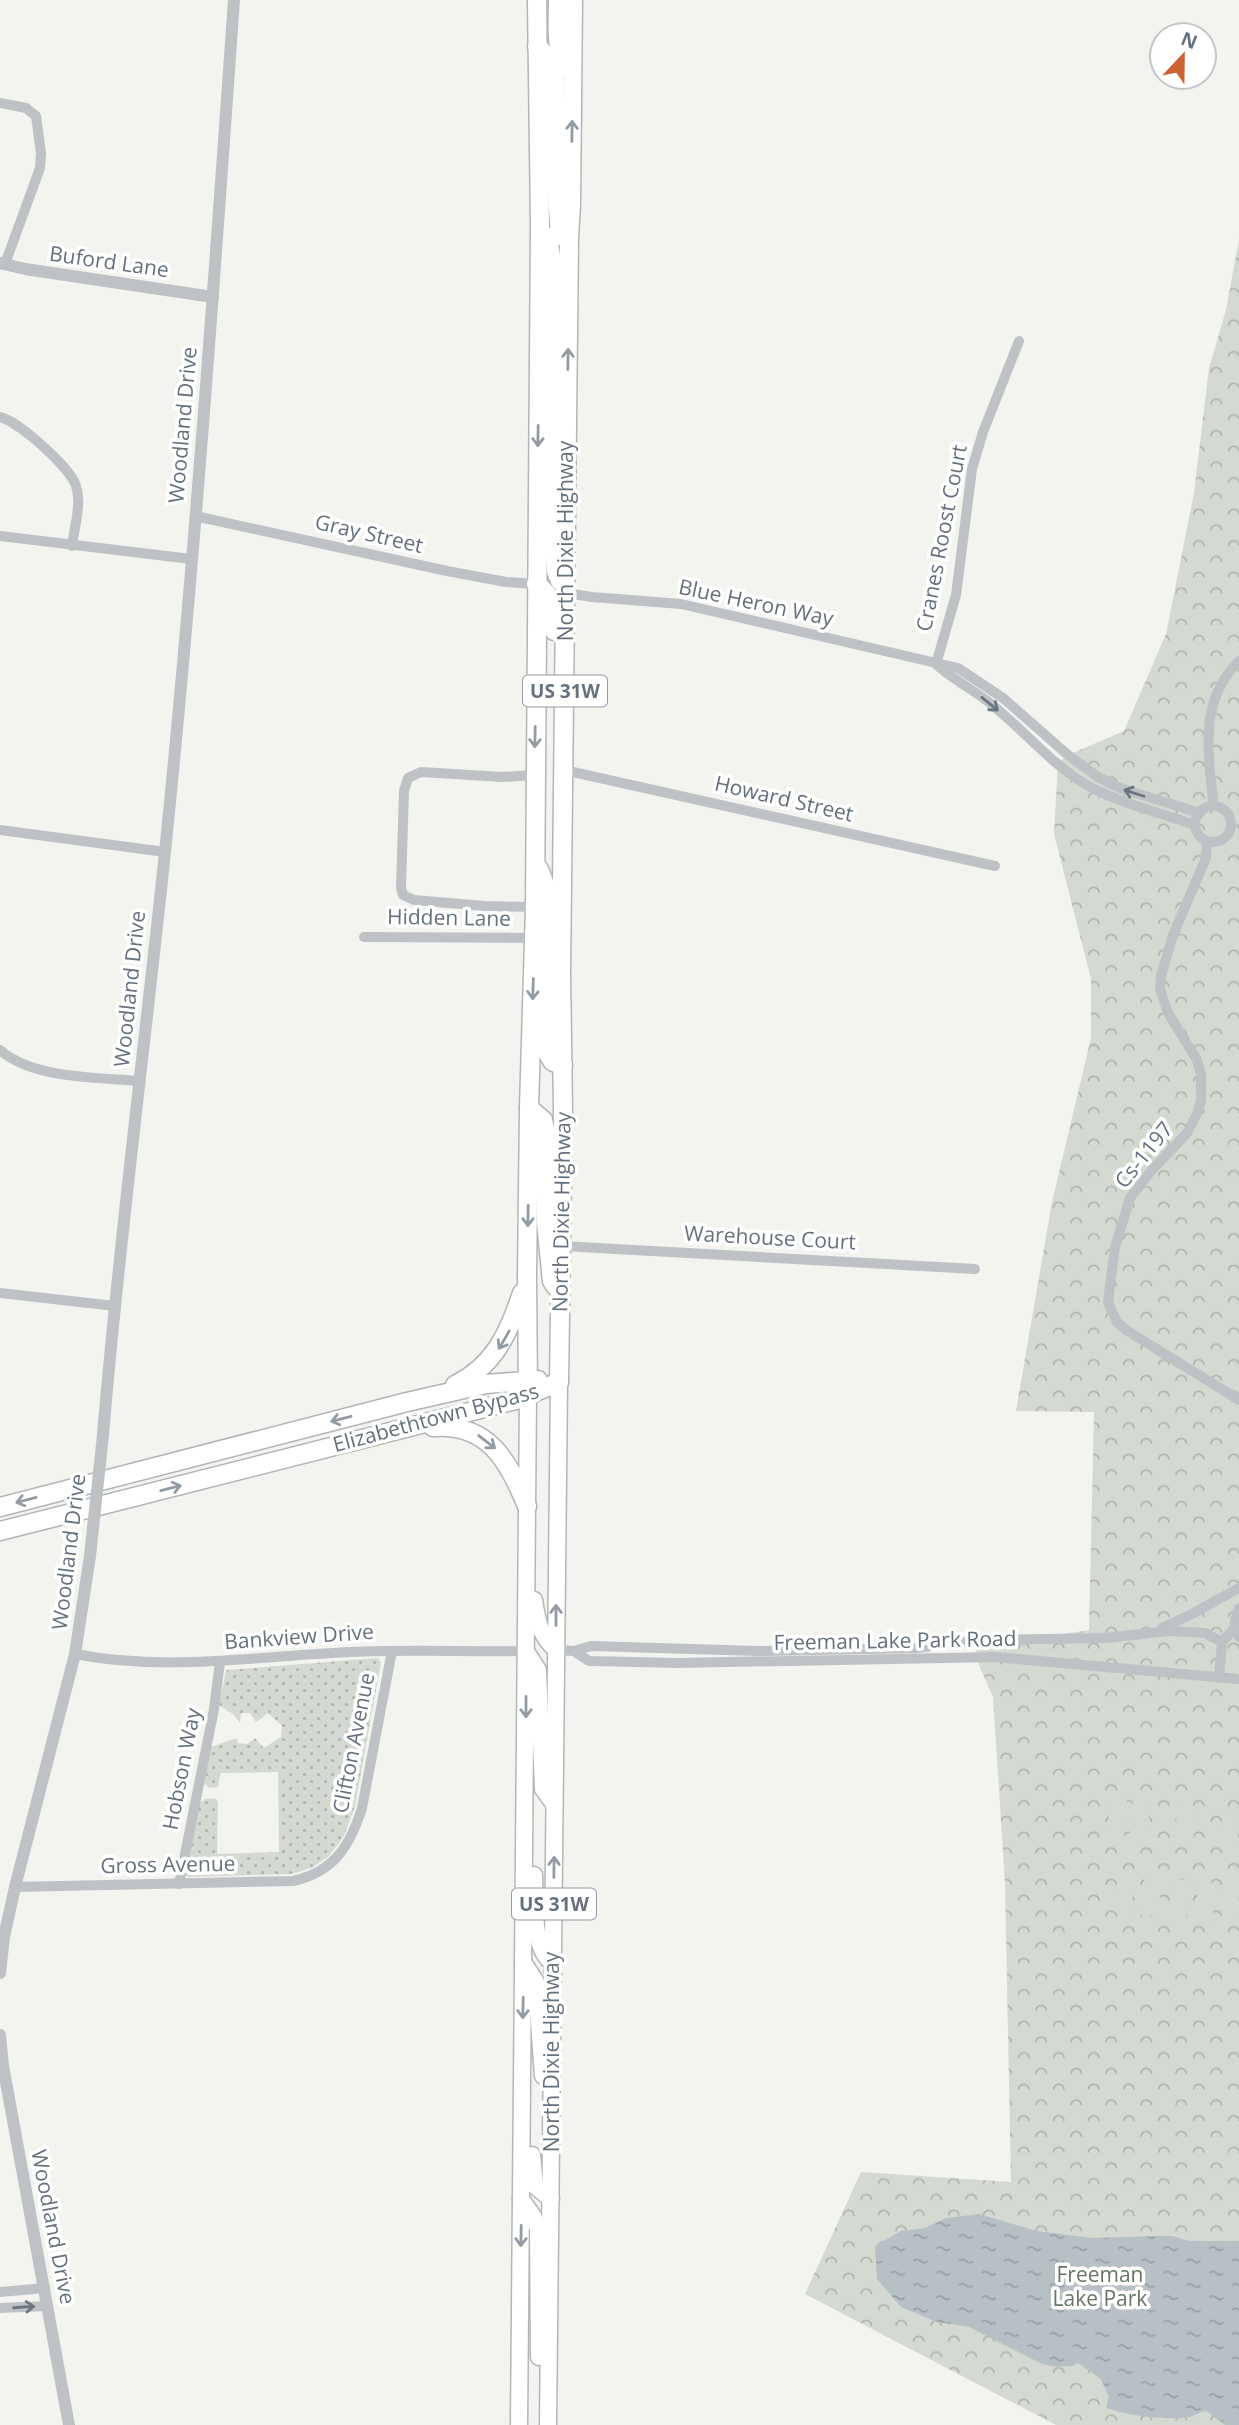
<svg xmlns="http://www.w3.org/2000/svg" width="1239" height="2425" font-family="'Open Sans',sans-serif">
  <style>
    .grass { fill: url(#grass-dots) }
    .forest { fill: url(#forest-crowns) }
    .garden { fill: #d4dad1 }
    .water { fill: url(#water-ripples) }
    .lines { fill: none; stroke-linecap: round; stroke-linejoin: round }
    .primary-casing { stroke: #b3b6b9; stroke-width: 19 }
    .trunk-casing { stroke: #b2b5b8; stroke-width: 21 }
    .minor { stroke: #bfc2c5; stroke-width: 10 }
    .tertiary { stroke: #bfc2c5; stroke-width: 12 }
    .primary { stroke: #fff; stroke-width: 16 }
    .trunk { stroke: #fff; stroke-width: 18 }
    .tertiary-bridge { stroke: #bfc2c5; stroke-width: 12 }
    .oneway { stroke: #939ca5 }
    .oneway2 { stroke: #6a7582 }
    .labels { text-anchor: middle; stroke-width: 7; stroke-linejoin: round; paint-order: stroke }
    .shield { fill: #fff; stroke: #939ca5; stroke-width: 2 }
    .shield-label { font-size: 19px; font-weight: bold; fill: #65717e }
    .street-label { font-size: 21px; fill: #65717e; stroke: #fff }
    .park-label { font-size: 21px; fill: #667664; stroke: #fff }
  </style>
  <defs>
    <pattern id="grass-dots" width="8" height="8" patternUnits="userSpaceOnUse" patternTransform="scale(1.75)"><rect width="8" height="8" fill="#d4dad1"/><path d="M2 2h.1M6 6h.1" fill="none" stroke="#b0b5af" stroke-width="1.8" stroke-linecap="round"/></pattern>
    <pattern id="forest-crowns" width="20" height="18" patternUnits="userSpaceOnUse" patternTransform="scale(1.75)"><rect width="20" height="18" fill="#d4dad1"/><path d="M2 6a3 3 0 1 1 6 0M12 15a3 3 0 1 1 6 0" fill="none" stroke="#b0b5af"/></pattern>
    <pattern id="water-ripples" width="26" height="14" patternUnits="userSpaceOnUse" patternTransform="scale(1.75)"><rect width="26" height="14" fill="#b7c0c5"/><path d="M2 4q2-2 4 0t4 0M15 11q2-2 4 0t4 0" fill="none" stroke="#98a0a5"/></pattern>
  </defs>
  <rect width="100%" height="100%" fill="#f3f3f0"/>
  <!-- grass -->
  <path class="grass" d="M378,1658l3,4 -26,144 -11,30 -16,21 -17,11 -19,6 -103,3 -4,-2 13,-71 7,-5 10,-1 3,4 -1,52 62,-2 -1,-80 -58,1 -2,14 -9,1 -5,-5 7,-36 25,-9 2,5 9,1 8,-6 9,10 17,-11 1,-11 -14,-13 -12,9 -6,-9h-9l-1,10 -7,-9 -14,-9 7,-35z"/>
  <!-- forest -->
  <path class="forest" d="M1239,239v2186h-183l-251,-131 56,-122 150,10 -6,-299 -12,-186 -18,-41 4,-16 40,1 70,-11 5,-218 -78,-1 36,-209 39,-164v-59l-37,-145 4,-71 10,-8 56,-24 42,-97 28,-141 15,-125 17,-58z"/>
  <!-- garden -->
  <g class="garden">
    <path d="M1110,1798l17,1 -3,39 -17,-2z"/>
    <path d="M1133,1800l17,2 -3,38 -18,-2z"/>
    <path d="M1178,1804l18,2 -3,38 -19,-2z"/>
    <path d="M1223,1809l16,1 -2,39 -18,-2z"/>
    <path d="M1118,1874l17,1 -4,39 -17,-2z"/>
    <path d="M1145,1876l17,2 -4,38 -17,-1z"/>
    <path d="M1172,1879l17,1 -3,39 -18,-2z"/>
    <path d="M1199,1882l17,1 -4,39 -17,-2z"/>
    <path d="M1224,1883l15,2 -1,38 -17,-1z"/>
  </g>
  <!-- water -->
  <path class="water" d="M979,2214l58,17 54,7 66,-2h15l17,5h50v184h-14l-19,-14c-7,1 -10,4 -16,6 -15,4 -72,-2 -84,-10l3,-10 -8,-18 -23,-16 -6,3 -15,1 -15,-3 -73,-37 -32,-5 -36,-15 -24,-28 -2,-33 26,-15 24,-3 21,-10z"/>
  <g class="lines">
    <!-- primary casing -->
    <g class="primary-casing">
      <g id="primary">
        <path d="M534,1600c3,20 6,36 22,50"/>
        <path d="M527,1653l11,17 5,119 11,15"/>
        <path d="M534,1875c1,24 -3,74 19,88"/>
        <path d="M523,1962l13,20 7,94"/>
        <path d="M532,2155l3,31 16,13"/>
        <path d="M521,2199l12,17 5,13 1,128"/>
        <path d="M519,2425l9,-1031"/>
        <path d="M548,2425l11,-1043"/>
      </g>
    </g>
    <!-- trunk casing -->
    <g class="trunk-casing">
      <g id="trunk">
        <path d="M558,0c0,25 -4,49 11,70"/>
        <path d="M537,46l14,15 3,11 2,107 4,57"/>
        <path d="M546,236l3,8 4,24 1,275 2,28 4,10"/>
        <path d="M536,584c21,15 18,23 18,47"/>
        <path d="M539,869l10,26 -2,157 6,10 10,3"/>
        <path d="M529,1108l14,12 2,10 1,92 6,59 4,6"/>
        <path d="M559,1382l4,-273 -2,-134 8,-736 2,-35 2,-204"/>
        <path d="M455,1385c39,-19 54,-52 67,-92"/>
        <path d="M528,1394l-1,-118 2,-168 6,-201 5,-683 -3,-224"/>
        <path d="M433,1427c56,-4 75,34 94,79"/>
        <path d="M0,1507l407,-105 79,-18 52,-4"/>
        <path d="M0,1531l516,-131 43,-18"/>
      </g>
    </g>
    <!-- minor -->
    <g class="minor">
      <path d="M0,103l26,5 10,8 5,37 -1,15 -35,96"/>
      <path d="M0,417c18,4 71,51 76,69 6,18 -2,42 -4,60"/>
      <path d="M195,516l252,55 59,11 30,2"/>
      <path d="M0,536l191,23"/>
      <path d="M566,593l26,4 89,7 277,64 45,30 65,57 30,22 22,11 80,25"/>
      <path d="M936,664l20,-69 16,-126 11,-37 36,-91"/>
      <path d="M938,666c15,13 32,22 48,34 37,28 67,68 108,89 32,16 68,24 101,36"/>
      <path d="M564,770l431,96"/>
      <path d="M535,775l-33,2 -81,-5 -13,6 -4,13 -3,97 2,7 11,5 70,6 51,1"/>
      <circle cx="1213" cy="824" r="18"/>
      <path d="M1211,806l2,-5c-5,-50 -14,-101 26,-140"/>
      <path d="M0,830l165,22"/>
      <path d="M1207,842l-1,16 -33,77 -12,41 -1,13 8,24 29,47 4,14v26l-3,12 -11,21 -36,38 -21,27 -15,49 -7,55 9,20 9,8 113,70"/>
      <path d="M364,937l170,1"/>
      <path d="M0,1050c33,29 97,27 139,31"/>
      <path d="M562,1246l413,23"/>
      <path d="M0,1293l115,13"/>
      <path d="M1239,1608c-4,10 -7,19 0,29"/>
      <path d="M1162,1628l30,-14 47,-26"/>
      <path d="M556,1650l18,1 17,-5 167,5 159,-3 62,-8 127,-2 63,-7 36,2 17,9"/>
      <path d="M574,1651l15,10 89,2 317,-6 244,22"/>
      <path d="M75,1654c92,18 183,2 276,-2 58,-3 117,0 175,-1"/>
      <path d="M1219,1678l3,-36 13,-14"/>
      <path d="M179,1884l35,-175 6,-47"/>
      <path d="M15,1887l278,-6c41,-9 57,-35 69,-73l30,-157"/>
      <path d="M0,2292l45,-4"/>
      <path d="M0,2308l48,-2"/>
    </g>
    <!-- tertiary -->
    <g class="tertiary">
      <path d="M0,263l25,6 188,28"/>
      <path d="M103,1435c16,-195 42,-389 62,-583 29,-284 49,-568 69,-852"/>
      <path d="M0,1973l4,-36 11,-50 60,-233 15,-98"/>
      <path d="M0,2035l3,31 66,359"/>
    </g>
    <!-- primary -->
    <use href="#primary" class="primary"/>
    <!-- trunk -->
    <use href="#trunk" class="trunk"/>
    <!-- tertiary-bridge -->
    <path class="tertiary-bridge" d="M90,1556l13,-121"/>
  </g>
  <!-- one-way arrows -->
  <defs><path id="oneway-shaft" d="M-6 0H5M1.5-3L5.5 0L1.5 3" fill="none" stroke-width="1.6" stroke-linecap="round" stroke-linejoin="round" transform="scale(1.75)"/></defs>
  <g class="oneway">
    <use href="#oneway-shaft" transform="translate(572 131) rotate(-89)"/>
    <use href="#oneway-shaft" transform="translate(568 359) rotate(-89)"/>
    <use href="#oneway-shaft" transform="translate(538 436) rotate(91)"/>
    <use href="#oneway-shaft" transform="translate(535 737) rotate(91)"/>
    <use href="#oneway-shaft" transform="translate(533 989) rotate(92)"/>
    <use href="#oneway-shaft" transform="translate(528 1216) rotate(91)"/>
    <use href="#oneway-shaft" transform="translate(504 1340) rotate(120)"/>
    <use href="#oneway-shaft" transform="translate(341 1419) rotate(166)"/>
    <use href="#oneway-shaft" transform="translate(487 1442) rotate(38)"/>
    <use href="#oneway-shaft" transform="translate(171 1488) rotate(-14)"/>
    <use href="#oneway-shaft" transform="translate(26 1500) rotate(165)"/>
    <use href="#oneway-shaft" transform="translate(556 1615) rotate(-90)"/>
    <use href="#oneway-shaft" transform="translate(526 1707) rotate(90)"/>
    <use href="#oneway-shaft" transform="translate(554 1867) rotate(-89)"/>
    <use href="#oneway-shaft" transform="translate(523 2008) rotate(91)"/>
    <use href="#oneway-shaft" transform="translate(521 2236) rotate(91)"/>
  </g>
  <g class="oneway2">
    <use href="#oneway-shaft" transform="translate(990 704) rotate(39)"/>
    <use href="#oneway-shaft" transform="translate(1134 793) rotate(-162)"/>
    <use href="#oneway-shaft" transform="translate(24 2307) rotate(-4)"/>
  </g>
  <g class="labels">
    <!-- shield labels -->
    <g class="shield">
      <rect x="523" y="675.5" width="84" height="31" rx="5"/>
      <rect x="512" y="1888.5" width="84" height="31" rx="5"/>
    </g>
    <g class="shield-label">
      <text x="565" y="698">US 31W</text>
      <text x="554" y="1911">US 31W</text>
    </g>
    <!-- street labels -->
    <g class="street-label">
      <text transform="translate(109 262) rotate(8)" y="7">Buford Lane</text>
      <text transform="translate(183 425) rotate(-85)" y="7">Woodland Drive</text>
      <text transform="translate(369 534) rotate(13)" y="7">Gray Street</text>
      <text transform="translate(942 538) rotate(-79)" y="7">Cranes Roost Court</text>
      <text transform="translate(566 541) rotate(-90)" y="7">North Dixie Highway</text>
      <text transform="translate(756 603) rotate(12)" y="7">Blue Heron Way</text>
      <text transform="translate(784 799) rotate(13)" y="7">Howard Street</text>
      <text transform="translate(449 918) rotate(1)" y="7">Hidden Lane</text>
      <text transform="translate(130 989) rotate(-84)" y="7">Woodland Drive</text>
      <text transform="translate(1144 1155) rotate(-51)" y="7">Cs-1197</text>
      <text transform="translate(562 1212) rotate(-89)" y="7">North Dixie Highway</text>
      <text transform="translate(770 1238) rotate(3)" y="7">Warehouse Court</text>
      <text transform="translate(436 1418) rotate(-15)" y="7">Elizabethtown Bypass</text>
      <text transform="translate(69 1552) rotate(-83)" y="7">Woodland Drive</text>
      <text transform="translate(299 1637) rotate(-4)" y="7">Bankview Drive</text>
      <text transform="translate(895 1641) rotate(-1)" y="7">Freeman Lake Park Road</text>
      <text transform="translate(354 1743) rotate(-79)" y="7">Clifton Avenue</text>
      <text transform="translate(182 1769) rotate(-79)" y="7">Hobson Way</text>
      <text transform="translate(168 1865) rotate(-1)" y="7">Gross Avenue</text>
      <text transform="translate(552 2052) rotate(-90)" y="7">North Dixie Highway</text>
      <text transform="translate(53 2227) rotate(79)" y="7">Woodland Drive</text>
    </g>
    <!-- park labels -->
    <g class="park-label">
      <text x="1100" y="2282">Freeman<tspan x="1100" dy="24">Lake Park</tspan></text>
    </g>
  </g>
  <!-- north arrow -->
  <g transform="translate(1183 56) rotate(22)"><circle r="33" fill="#ffffff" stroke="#c1c6cb" stroke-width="2"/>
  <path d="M0-5L12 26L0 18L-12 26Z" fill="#cf6234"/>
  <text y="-10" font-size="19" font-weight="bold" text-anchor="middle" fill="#65717e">N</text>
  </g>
</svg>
